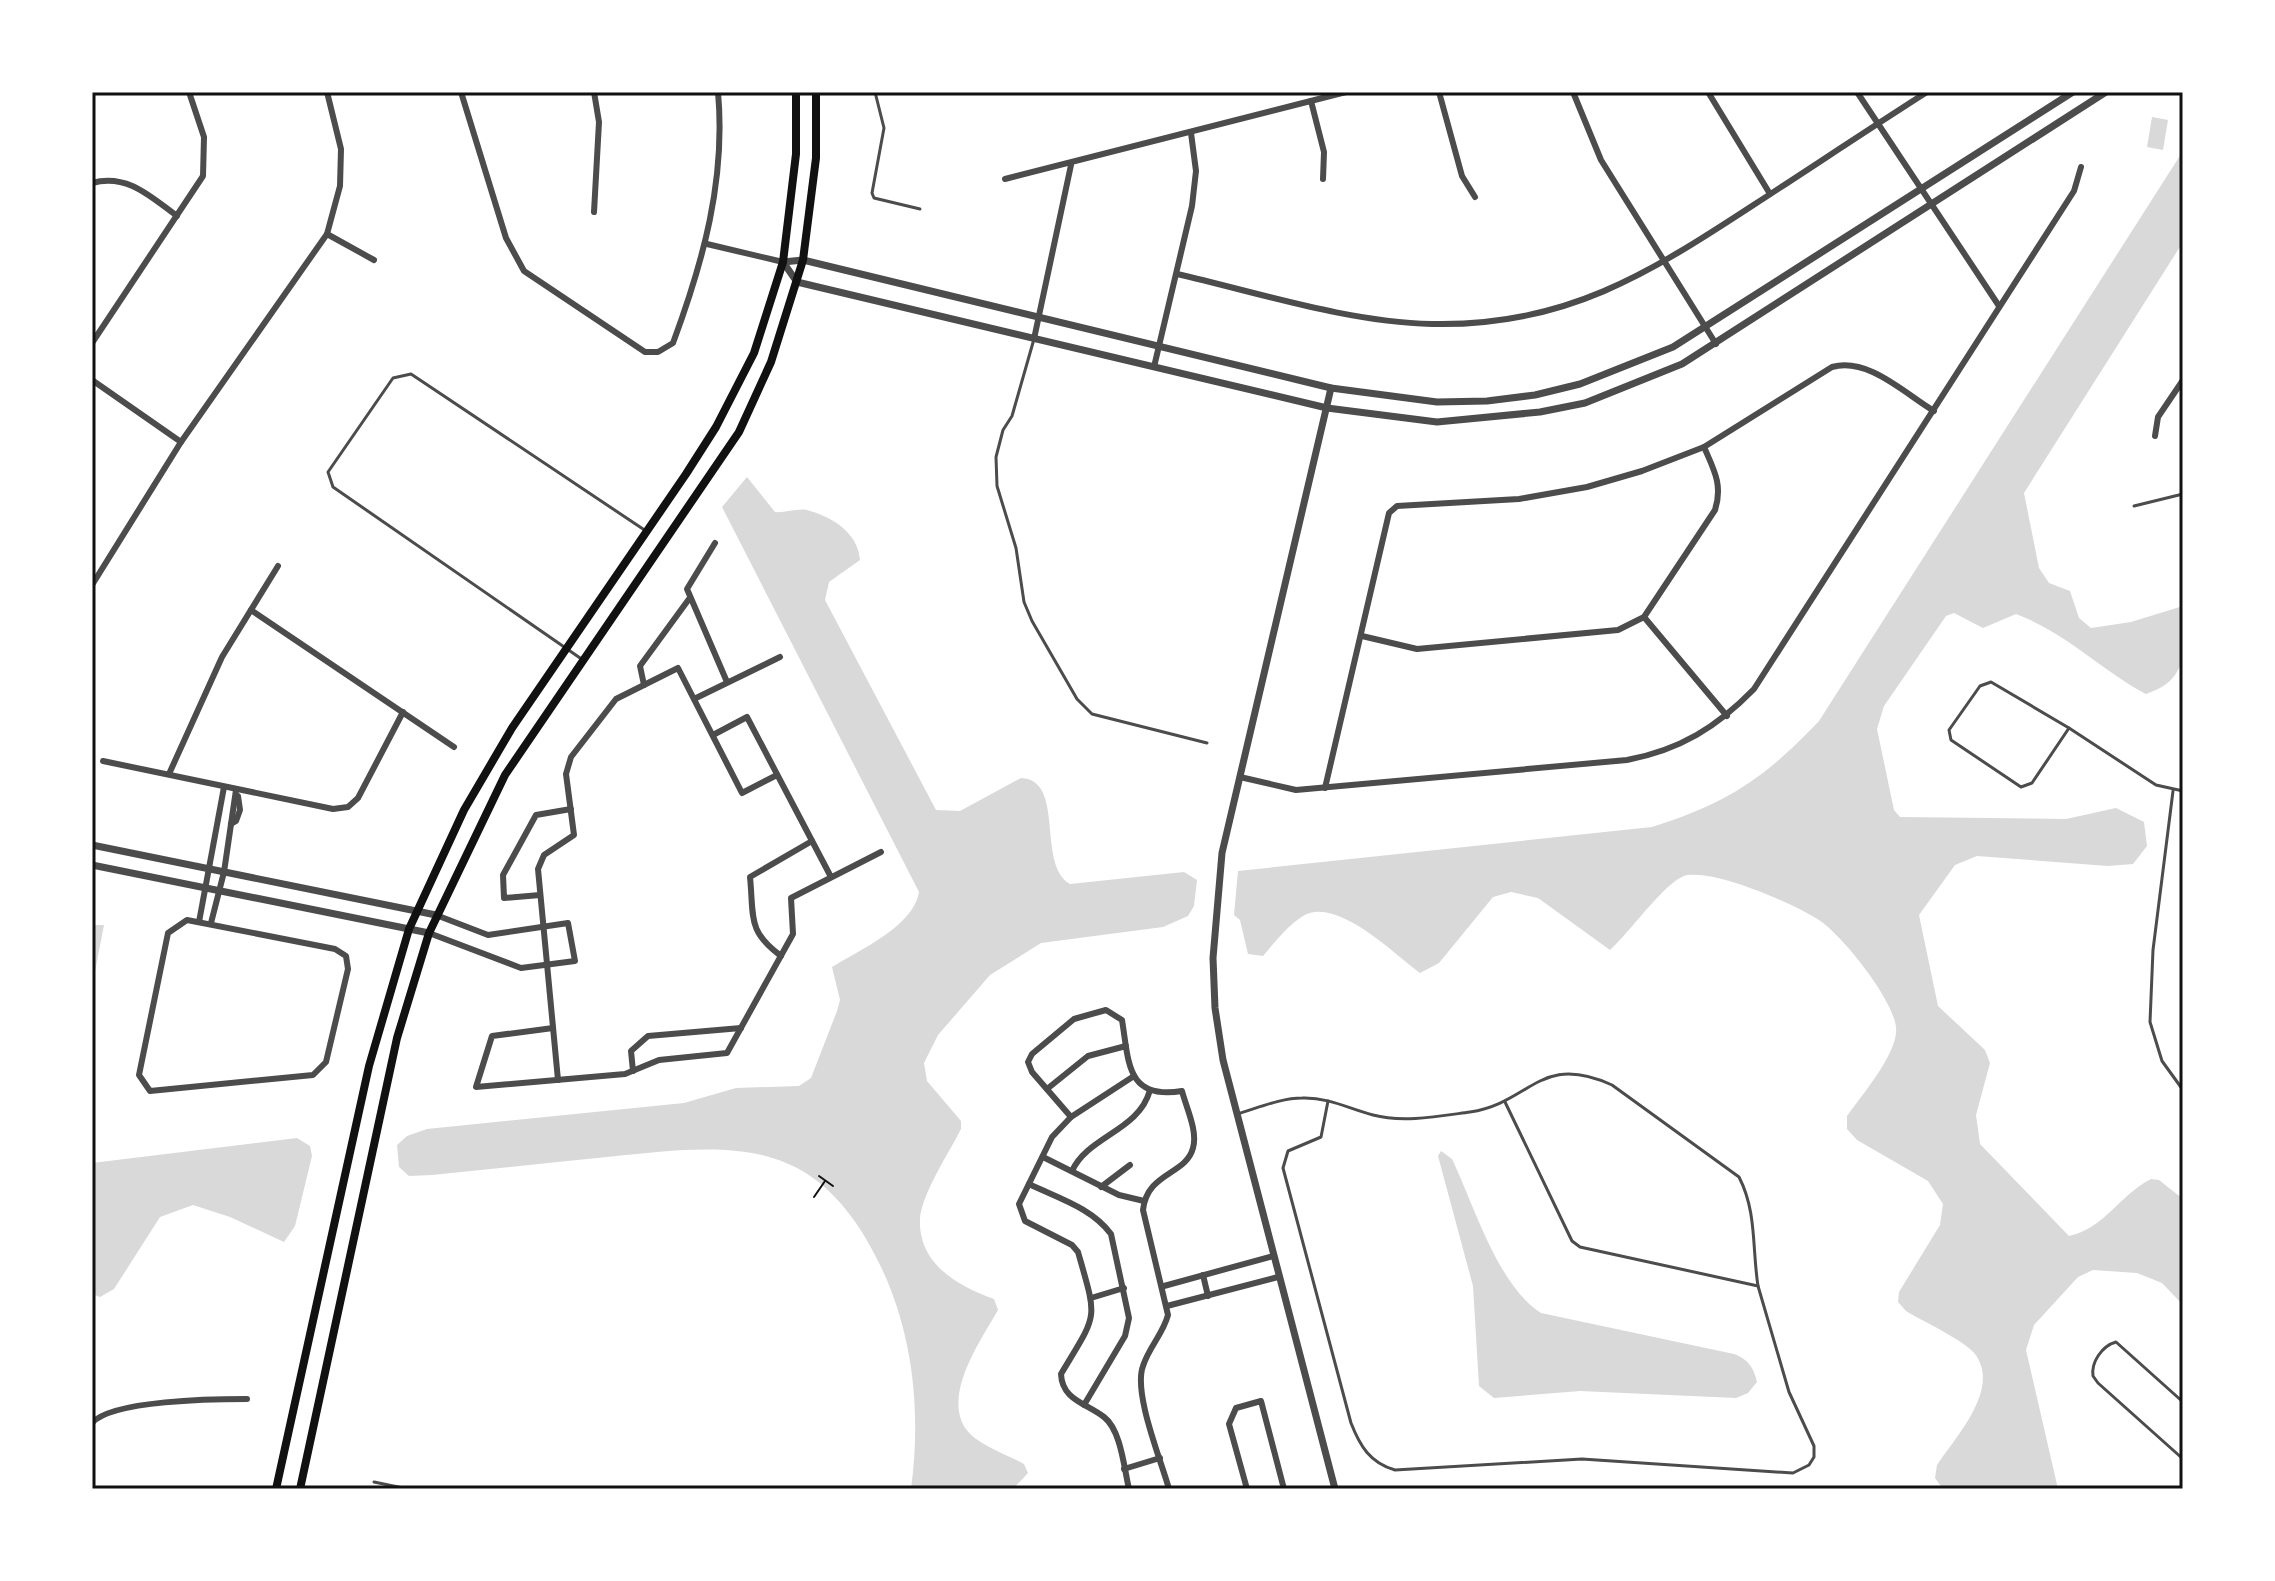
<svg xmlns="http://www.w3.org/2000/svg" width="2275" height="1581" font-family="'PT Sans Narrow',sans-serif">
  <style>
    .water { fill: #d9d9d9 }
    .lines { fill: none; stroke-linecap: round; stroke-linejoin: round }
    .path { stroke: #111; stroke-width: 2 }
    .service { stroke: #4c4c4c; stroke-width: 3 }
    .minor { stroke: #4c4c4c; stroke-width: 6 }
    .tertiary { stroke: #4c4c4c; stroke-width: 7 }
    .secondary { stroke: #111; stroke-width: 8 }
    .neatline { fill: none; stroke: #111; stroke-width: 3 }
  </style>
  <rect width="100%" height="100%" fill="#fff"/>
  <!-- water -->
  <g class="water">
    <path d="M2152,117l16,3 -5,30 -16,-3z"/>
    <path d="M2183,151v91l-159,251 15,75 10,15 21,8 9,27 12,10 40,-6 52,-16c0,41 9,73 -37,88 -48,-26 -76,-59 -130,-80l-33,14 -29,-15 -8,3 -62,90 -7,23 17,81 6,7 166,2 50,-11 28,14 3,24 -14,18 -25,2 -131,-10 -22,9 -36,50 19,91 47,44 5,13 -14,52 4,29 89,92c36,-8 49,-40 82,-57l8,1 24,19v106l-21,-22 -25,-10 -44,-3 -15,7 -44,48 -8,25 32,139h-115l-8,-11 2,-13c19,-29 64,-76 38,-111 -11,-14 -53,-33 -69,-43l-8,-9 1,-10 41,-67 3,-21 -15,-23 -71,-41 -10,-11v-13c15,-21 52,-64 49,-89 -3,-28 -54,-92 -77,-107 -27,-17 -100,-49 -131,-45 -20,2 -59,59 -78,75l-72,-52 -27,-6 -18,5 -54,66 -19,10c-27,-20 -84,-77 -117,-57 -16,10 -28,26 -40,40l-15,-2 -8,-34 -6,-5 4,-44 414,-44c76,-24 113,-49 167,-106z"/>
    <path d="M747,477l28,35c10,1 23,-4 32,-2 26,7 51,23 53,50l-31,22 -4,18 111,210 24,1 61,-33c45,2 15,86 49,106l114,-12 13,8 -3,26 -6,10 -25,11 -122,16 -51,32 -52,60 -14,28 3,18 34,40v8c-11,22 -40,66 -41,90 -2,45 38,67 74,80l4,11c-17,30 -56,85 -32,119 10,15 42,26 58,35l4,9 -15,16h-102c10,-75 3,-151 -29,-220 -64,-135 -144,-126 -275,-112 -58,6 -117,12 -175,18l-23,1 -10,-9 -2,-22 10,-9 20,-7 257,-26 52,-15 63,-2 12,-8 26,-67 3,-11 -8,-33c26,-16 82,-41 87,-75l-197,-385z"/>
    <path d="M92,925h12l-12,62z"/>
    <path d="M297,1138l13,8 2,10 -17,70 -11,16 -54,-25 -37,-12 -33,12 -46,72 -14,8 -8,-3v-131z"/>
    <path d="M1441,1151l11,8c22,46 46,127 89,154l193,41c14,5 20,14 23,28l-9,11 -12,5 -156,-7 -86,7 -15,-12 -6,-100 -35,-130z"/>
  </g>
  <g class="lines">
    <!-- path -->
    <g class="path">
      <path d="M819,1176l14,10"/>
      <path d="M814,1197l11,-16"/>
    </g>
    <!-- service -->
    <g class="service">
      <path d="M875,92l9,36 -12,65 2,5 46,11"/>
      <path d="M1034,339l-22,77 -9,14 -7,27 1,29 19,62 8,54 8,19 45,78 15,15 115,29"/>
      <path d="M2134,506l49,-12"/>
      <path d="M583,660l-250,-173 -5,-15 65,-94 18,-4 235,157"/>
      <path d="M1991,682l78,46 -37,55 -11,4 -70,-47 -2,-10 31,-44z"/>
      <path d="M2069,728l87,57 27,6"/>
      <path d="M2173,791l-20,159 -3,72 12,39 21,29"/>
      <path d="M1328,1101l-7,36 -33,14 -5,17 68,255c9,23 19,40 44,47l187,-11 211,14 16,-8 5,-8v-11l-25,-54 -31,-106 -178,-39 -8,-6 -67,-139"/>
      <path d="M1237,1114c21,-6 44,-16 65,-16 26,-1 48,11 71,17 30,8 67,1 97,-3 61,-9 69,-60 142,-27l127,92c18,35 13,71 19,109"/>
      <path d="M2183,1402l-67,-60c-14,4 -25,20 -23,34l5,7 85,76"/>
      <path d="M374,1482l34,7"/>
    </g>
    <!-- minor -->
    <g class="minor">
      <path d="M461,92l45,146 18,33 121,81h13l15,-9c30,-81 53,-163 45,-251"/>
      <path d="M594,92l5,30 -5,90"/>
      <path d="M1439,92l23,84 13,21"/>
      <path d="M1573,92l28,68 115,184"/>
      <path d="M1708,92l62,102"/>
      <path d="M1857,92l142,214"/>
      <path d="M1311,101l13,51 -1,27"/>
      <path d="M1005,179l341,-87"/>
      <path d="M92,183c35,-10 59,14 85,33"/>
      <path d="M327,234l47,26"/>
      <path d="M707,244l76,18"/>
      <path d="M1177,274c83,19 170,48 255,50 133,3 216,-50 323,-120 57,-37 114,-75 172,-112"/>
      <path d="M1034,339l37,-174"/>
      <path d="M92,343l111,-167 1,-39 -15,-45"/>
      <path d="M1154,367l38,-161 4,-35 -5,-38"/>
      <path d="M92,380l89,62"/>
      <path d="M2155,436l3,-19 25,-37"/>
      <path d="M715,543l-28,46 40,93"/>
      <path d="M92,585l89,-143 146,-208 13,-48 1,-37 -14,-57"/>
      <path d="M251,610l203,137"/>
      <path d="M1644,617l83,99"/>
      <path d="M1362,636l55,13 201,-19 26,-13 71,-107c8,-25 -1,-40 -11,-63"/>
      <path d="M644,685l-4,-19 49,-67"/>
      <path d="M694,699l86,-42"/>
      <path d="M713,735l34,-18 84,160"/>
      <path d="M103,761l230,48 15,-2 10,-9 45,-86"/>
      <path d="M169,774l53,-117 56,-91"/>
      <path d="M1240,777l56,13 331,-30c53,-10 90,-33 127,-71l320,-498 7,-24"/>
      <path d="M1325,788l64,-275 8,-7 122,-7 68,-12 55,-16 62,-24 128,-80c36,-10 72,26 102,44"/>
      <path d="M231,824l5,-3 4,-11 -2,-14"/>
      <path d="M540,895l-36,3 -1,-23 33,-60 35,-6"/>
      <path d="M187,920l148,29 11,7 2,13 -22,93 -13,13 -163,16 -11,-16 29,-142z"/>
      <path d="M199,922l25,-135"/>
      <path d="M211,923l13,-51 12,-82"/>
      <path d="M429,933l92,35 54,-7 -7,-38 -80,12 -52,-20"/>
      <path d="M781,956c-34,-25 -27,-39 -31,-79l62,-36"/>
      <path d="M553,1028l-61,8 -16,51 149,-13 34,-14 68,-7 66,-119 -2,-36 90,-46"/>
      <path d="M633,1071l-2,-20 17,-15 93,-8"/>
      <path d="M558,1080l-20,-211 6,-14 30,-20 -8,-61 5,-17 45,-58 62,-31 64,125 35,-18"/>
      <path d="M1047,1089l41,-33 38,-10"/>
      <path d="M1071,1117l-39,-45 -4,-10 4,-8 42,-35 32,-9 16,10c7,42 4,80 60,71 4,16 16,40 11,57 -7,27 -46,24 -50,62l25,105c-5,19 -19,32 -25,51 -10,27 18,94 26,123"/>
      <path d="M1043,1157l76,38 25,6"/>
      <path d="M1072,1171c16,-35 67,-40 78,-81"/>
      <path d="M1029,1184c29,14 63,24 82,50l18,84 -4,18 -41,69"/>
      <path d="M1101,1187l29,-22"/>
      <path d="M1203,1275l5,21"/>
      <path d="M1164,1286l109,-30"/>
      <path d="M1091,1298l33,-10"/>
      <path d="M1167,1306l111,-29"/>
      <path d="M92,1423c20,-23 123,-24 155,-24"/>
      <path d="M1124,1469l36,-11"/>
      <path d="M1129,1489c-5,-21 -8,-59 -25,-72 -18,-14 -42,-17 -43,-43 37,-62 37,-52 17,-122l-6,-7 -47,-24 -6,-17 33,-67 19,-20 63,-41"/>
      <path d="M1247,1489l-18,-65 7,-16 25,-7 23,88"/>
    </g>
    <!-- tertiary -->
    <g class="tertiary">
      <path d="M783,262l14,20 530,126 110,14 103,-10 45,-9 97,-39 424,-272"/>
      <path d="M783,262l20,-2 528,128 106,14 50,-1 48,-6 45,-11 93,-37 400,-255"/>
      <path d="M1331,388l-109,465 -9,105 2,50 8,52 112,429"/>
      <path d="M92,845l344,70"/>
      <path d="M92,865l337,68"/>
    </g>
    <!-- secondary -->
    <g class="secondary">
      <path d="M276,1489l93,-423 40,-137 55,-119 48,-82 174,-254 30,-47 38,-74 29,-91 13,-108v-62"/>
      <path d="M300,1489l97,-451 32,-105 76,-158 234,-343 32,-70 32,-102 13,-102v-66"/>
    </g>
  </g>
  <!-- border -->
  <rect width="2275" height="1581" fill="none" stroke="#ffffff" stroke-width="188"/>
  <rect x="94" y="94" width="2087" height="1393" class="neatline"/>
</svg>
